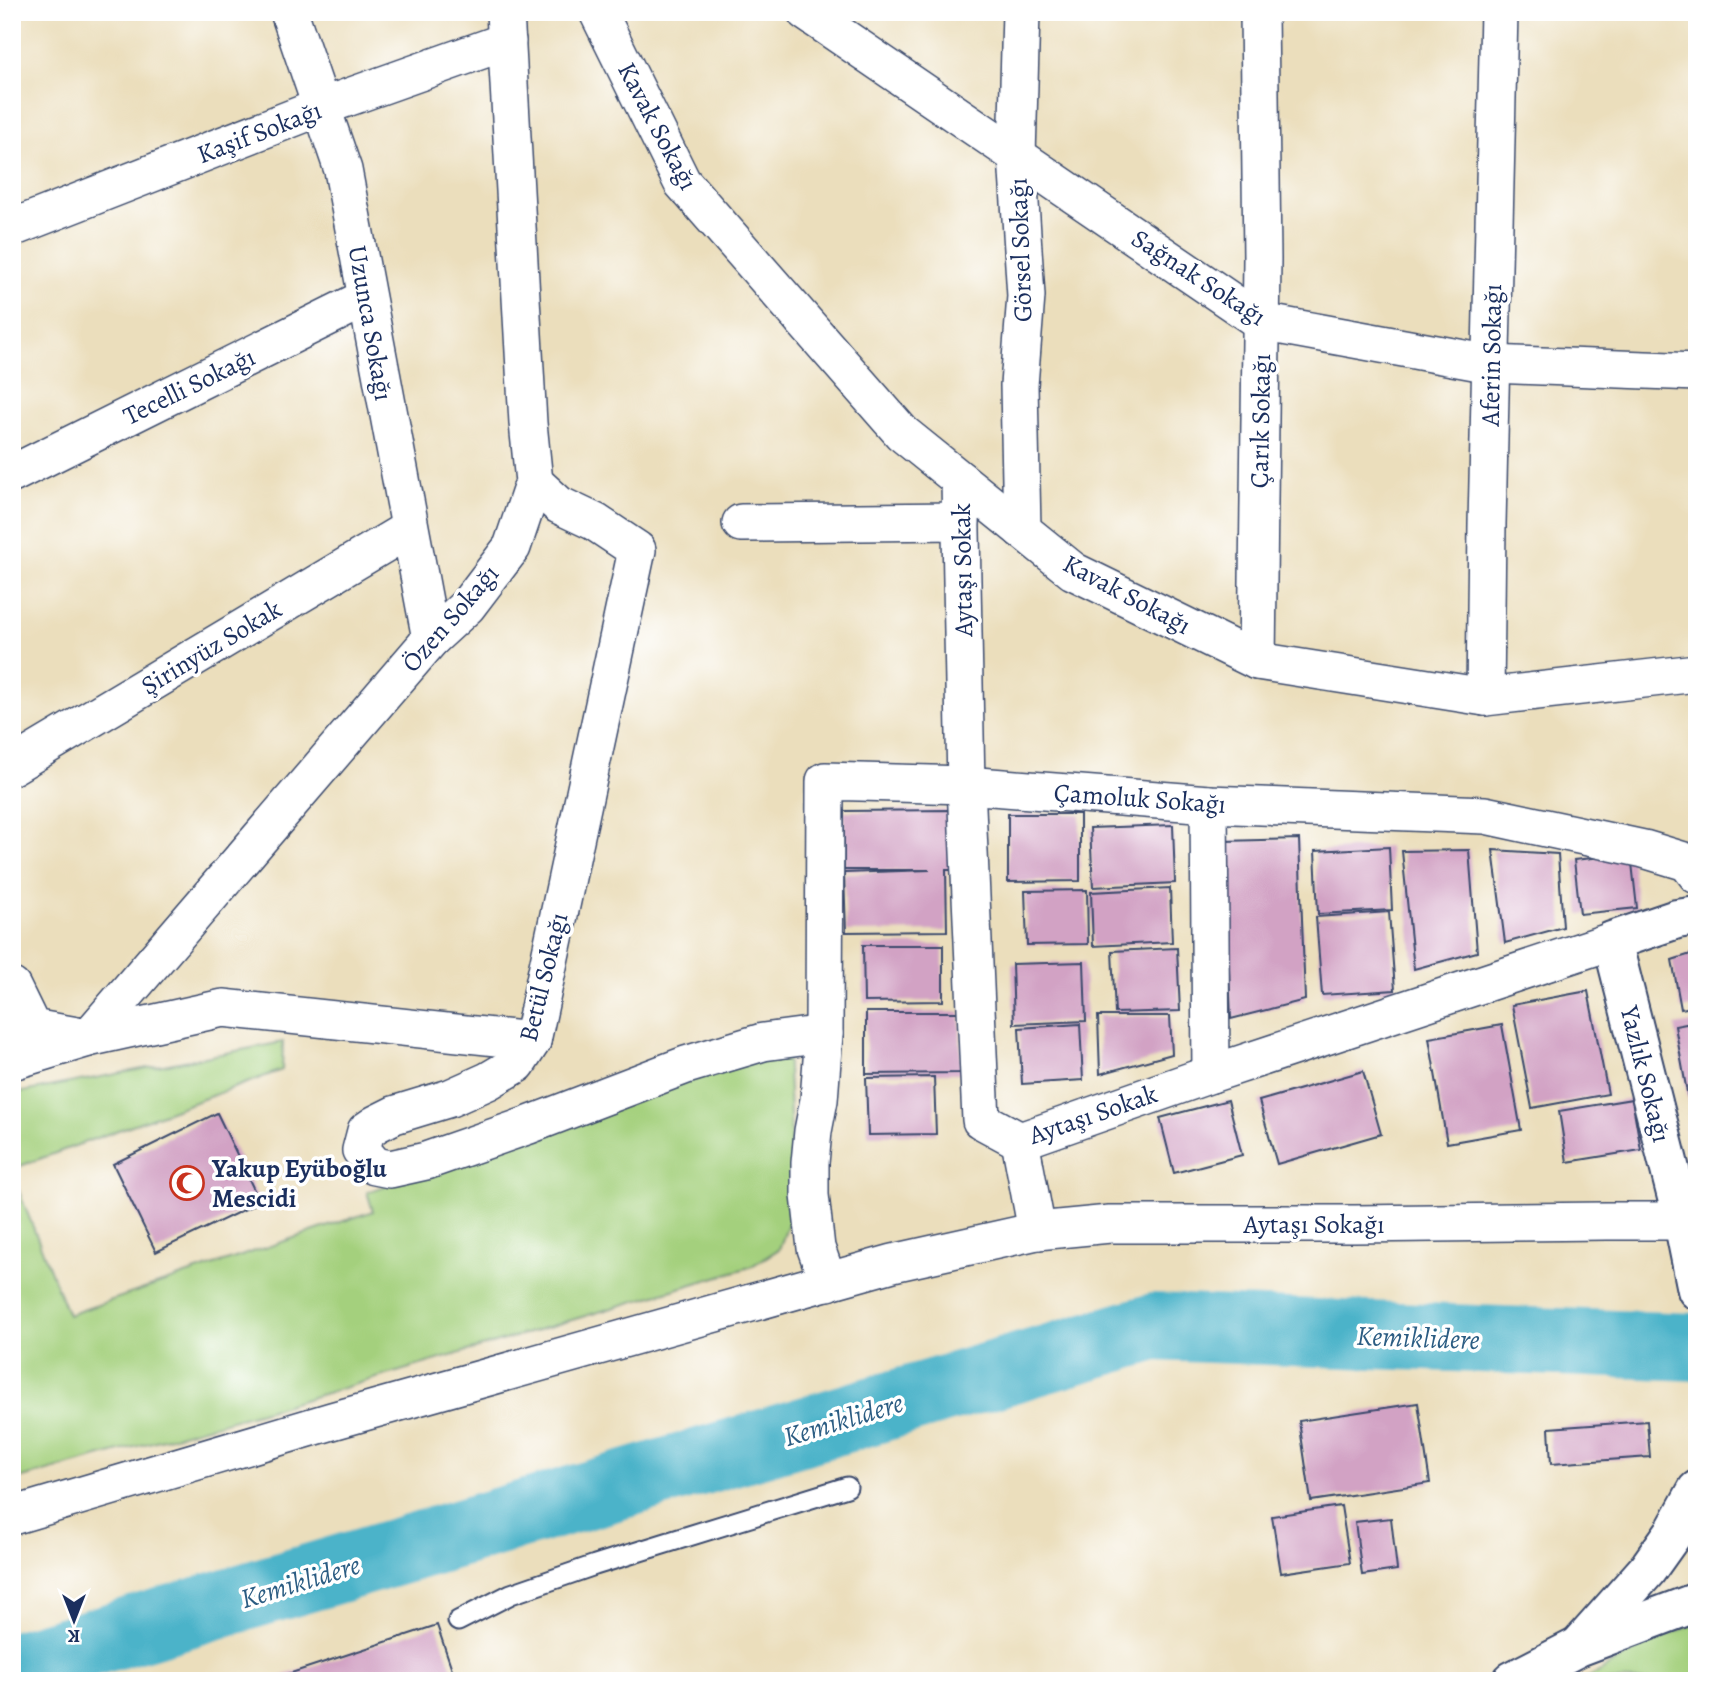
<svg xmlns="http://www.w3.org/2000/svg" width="1709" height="1693" font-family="Alegreya,serif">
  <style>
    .green { fill: #a4d07d; stroke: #60806e; stroke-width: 2 }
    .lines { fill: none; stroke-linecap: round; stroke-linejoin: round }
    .river { stroke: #4bb3c9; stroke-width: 68 }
    .building { fill: #d2a2c4 }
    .service-casing { stroke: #3a496c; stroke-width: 23 }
    .minor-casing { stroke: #3a496c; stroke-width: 40 }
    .tertiary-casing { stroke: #3a496c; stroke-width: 42 }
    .service { stroke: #fff; stroke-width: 19 }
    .minor { stroke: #fff; stroke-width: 37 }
    .tertiary { stroke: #fff; stroke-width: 38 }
    .labels { text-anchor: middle; stroke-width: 7; stroke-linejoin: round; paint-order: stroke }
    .street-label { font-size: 26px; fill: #1b2f5e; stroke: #fff }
    .poi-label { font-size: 26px; font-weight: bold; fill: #1b2f5e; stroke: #fff; text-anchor: start }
    .water-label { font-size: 28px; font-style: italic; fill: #2c5d83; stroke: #fff }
  </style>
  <rect width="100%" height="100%" fill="#fff"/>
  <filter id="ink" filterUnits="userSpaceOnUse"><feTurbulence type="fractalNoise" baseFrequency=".0143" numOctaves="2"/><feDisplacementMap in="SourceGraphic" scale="14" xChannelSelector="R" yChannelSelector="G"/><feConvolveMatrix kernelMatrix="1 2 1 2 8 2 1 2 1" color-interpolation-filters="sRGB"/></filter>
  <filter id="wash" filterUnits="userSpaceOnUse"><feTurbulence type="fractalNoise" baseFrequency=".00686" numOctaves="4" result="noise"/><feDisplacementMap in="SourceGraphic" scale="28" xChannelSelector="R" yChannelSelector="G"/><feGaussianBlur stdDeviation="1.57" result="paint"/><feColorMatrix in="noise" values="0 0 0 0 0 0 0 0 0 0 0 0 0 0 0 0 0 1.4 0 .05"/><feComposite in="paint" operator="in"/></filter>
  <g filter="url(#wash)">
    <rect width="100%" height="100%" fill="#ebdebc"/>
    <!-- green -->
    <g class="green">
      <path d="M283,1042l-1,28 -270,99v-75z"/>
      <path d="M787,1045l4,94v77l-12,33 -29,18 -464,138 -274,76v-307l56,141 305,-104 -6,-19z"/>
      <path d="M1697,1623v58h-115l71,-40z"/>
    </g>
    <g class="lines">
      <!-- river -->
      <path class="river" d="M12,1666l1142,-339 543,20"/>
    </g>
    <g id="blocks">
      <!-- building -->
      <g class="building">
        <path d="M951,810l1,60h-6l1,61 -101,1 -2,-59 86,-3h-86v-59z"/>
        <path d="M1008,814h72v67l-72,1z"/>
        <path d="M1173,825l2,58 -82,4 -3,-59z"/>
        <path d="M1299,839l6,161 -74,19 -7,-178z"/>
        <path d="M1389,847l3,63 -74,4 -3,-63z"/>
        <path d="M1469,850l8,102 -63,17 -12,-118z"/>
        <path d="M1493,850l65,4 5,73 -58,16z"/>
        <path d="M1631,854l6,54 -57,6 -6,-54z"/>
        <path d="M1170,888l2,54 -79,4 -2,-54z"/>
        <path d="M1087,890l1,54 -61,1 -2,-54z"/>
        <path d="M1389,912l6,78 -73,5 -6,-78z"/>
        <path d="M863,945h80v56l-79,1z"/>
        <path d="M1177,948l3,63 -65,2 -3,-62z"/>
        <path d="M1697,952v54l-16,3 -9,-49z"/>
        <path d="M1084,962l2,59 -72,3 -2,-60z"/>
        <path d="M1588,991l20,103 -76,14 -20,-103z"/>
        <path d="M866,1012h94l1,61 -95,1z"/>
        <path d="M1098,1016h72l2,38 -72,20z"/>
        <path d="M1697,1022v97l-5,1 -17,-94z"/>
        <path d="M1080,1024l3,56 -61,4 -3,-56z"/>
        <path d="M1502,1025l19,105 -74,13 -18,-105z"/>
        <path d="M1363,1071l18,63 -104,30 -18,-63z"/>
        <path d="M934,1077l2,57 -68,1 -2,-57z"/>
        <path d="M1632,1099l9,51 -74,12 -8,-51z"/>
        <path d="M1228,1100l14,55 -68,18 -14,-55z"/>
        <path d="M217,1113l43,89 -104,50 -43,-88z"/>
        <path d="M1418,1403l12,80 -119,18 -12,-80z"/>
        <path d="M1647,1421l3,36 -99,7 -2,-36z"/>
        <path d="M1341,1506l9,57 -69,10 -9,-57z"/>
        <path d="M1391,1518l6,52 -35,5 -7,-53z"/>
        <path d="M437,1625l19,56h-186v-1z"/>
      </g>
    </g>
  </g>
  <g filter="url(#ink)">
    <use href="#blocks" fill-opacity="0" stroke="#3a496c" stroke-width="2"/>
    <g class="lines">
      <!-- service casing -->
      <g class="service-casing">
        <path id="service" d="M458,1621l53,-27 84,-29 252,-78"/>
      </g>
      <!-- minor casing -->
      <g class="minor-casing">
        <g id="minor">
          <path d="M289,12l54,158 88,469"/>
          <path d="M598,12l84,170 220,251 171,138 184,90 228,36 212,-24"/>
          <path d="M806,12l455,310 230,42 206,8"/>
          <path d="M1021,12l-4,144 9,140 -7,89 3,145"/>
          <path d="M12,228l309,-121 186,-66"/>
          <path d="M12,474l354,-176"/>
          <path d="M960,480l6,305 15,335 39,21 191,-67 401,-133"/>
          <path d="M534,482l25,23 36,17 42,28 -105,491 -15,23 -29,17 -38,17 -56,17 -18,9 -10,7 -5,19 14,16 15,3 36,-8 103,-36 157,-60 77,-23 61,-8"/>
          <path d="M741,523l220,-2"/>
          <path d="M1257,661l5,-402 -3,-247"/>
          <path d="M1485,697l2,-173 12,-512"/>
          <path d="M12,766l397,-237"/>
          <path d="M1209,804l2,270"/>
          <path d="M12,987l20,41 56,10 135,-30 309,33"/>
          <path d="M12,1061l76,-23 343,-399 36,-33 45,-59 22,-65 -6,-59 -23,-411"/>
          <path d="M1020,1141l17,90"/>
          <path d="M828,1282l-12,-34 -6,-53v-32l3,-32 6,-31 5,-66 1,-253 141,4 243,19 276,11 159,34 43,13 10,13"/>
          <path d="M12,1516l320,-95 561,-158 144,-32 73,-7h245l252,-3h76l14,1"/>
        </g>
      </g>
      <!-- tertiary casing -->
      <g class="tertiary-casing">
        <g id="tertiary">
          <path d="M1697,916l-20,3 -65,22 71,280 14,69"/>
          <path d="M1582,1643l65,-73 27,-38 23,-42"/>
          <path d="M1512,1681l66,-34 119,-45"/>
        </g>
      </g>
      <!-- service -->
      <use href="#service" class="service"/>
      <!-- minor -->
      <use href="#minor" class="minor"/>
      <!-- tertiary -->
      <use href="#tertiary" class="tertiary"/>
    </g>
  </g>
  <!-- icons -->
  <defs>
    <g id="mosque-ring" transform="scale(1.75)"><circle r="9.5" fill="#fff" stroke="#c8321e" stroke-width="1.5"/><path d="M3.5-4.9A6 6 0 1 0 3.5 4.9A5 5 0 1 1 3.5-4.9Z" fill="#c8321e"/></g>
  </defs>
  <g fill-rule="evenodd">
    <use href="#mosque-ring" x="187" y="1183"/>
  </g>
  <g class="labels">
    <!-- street labels -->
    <g class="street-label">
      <text transform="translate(658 126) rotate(62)" y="9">Kavak Sokağı</text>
      <text transform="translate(259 132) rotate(-21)" y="9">Kaşif Sokağı</text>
      <text transform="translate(1020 250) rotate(-92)" y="9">Görsel Sokağı</text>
      <text transform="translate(1199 277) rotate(33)" y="9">Sağnak Sokağı</text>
      <text transform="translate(371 323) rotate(80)" y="9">Uzunca Sokağı</text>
      <text transform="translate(1491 355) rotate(-89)" y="9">Aferin Sokağı</text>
      <text transform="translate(189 386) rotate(-26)" y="9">Tecelli Sokağı</text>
      <text transform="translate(1260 421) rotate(-89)" y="9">Çarık Sokağı</text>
      <text transform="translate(962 570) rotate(-91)" y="9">Aytaşı Sokak</text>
      <text transform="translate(1127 594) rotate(28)" y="9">Kavak Sokağı</text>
      <text transform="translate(450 618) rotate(-49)" y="9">Özen Sokağı</text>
      <text transform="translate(211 647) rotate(-31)" y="9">Şirinyüz Sokak</text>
      <text transform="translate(1140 798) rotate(4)" y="9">Çamoluk Sokağı</text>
      <text transform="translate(543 977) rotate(-76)" y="9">Betül Sokağı</text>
      <text transform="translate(1646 1074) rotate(76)" y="9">Yazlık Sokağı</text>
      <text transform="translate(1093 1114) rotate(-19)" y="9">Aytaşı Sokak</text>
      <text x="1314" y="1233">Aytaşı Sokağı</text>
    </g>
    <!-- poi labels -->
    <g class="poi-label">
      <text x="212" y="1177">Yakup Eyüboğlu<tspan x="212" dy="30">Mescidi</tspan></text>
    </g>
    <!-- water labels -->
    <g class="water-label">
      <text transform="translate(1418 1337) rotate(2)" y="10">Kemiklidere</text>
      <text transform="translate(843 1419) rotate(-17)" y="10">Kemiklidere</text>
      <text transform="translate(300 1581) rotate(-17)" y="10">Kemiklidere</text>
    </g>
  </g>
  <!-- margin -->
  <rect width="1709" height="1693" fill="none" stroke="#fff" stroke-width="42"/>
  <!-- north arrow -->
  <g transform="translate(74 1620) rotate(180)" stroke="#ffffff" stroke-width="5" paint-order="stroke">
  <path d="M0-5L12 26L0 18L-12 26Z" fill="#1b2f5e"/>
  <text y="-10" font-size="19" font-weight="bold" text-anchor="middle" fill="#1b2f5e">K</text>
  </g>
</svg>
